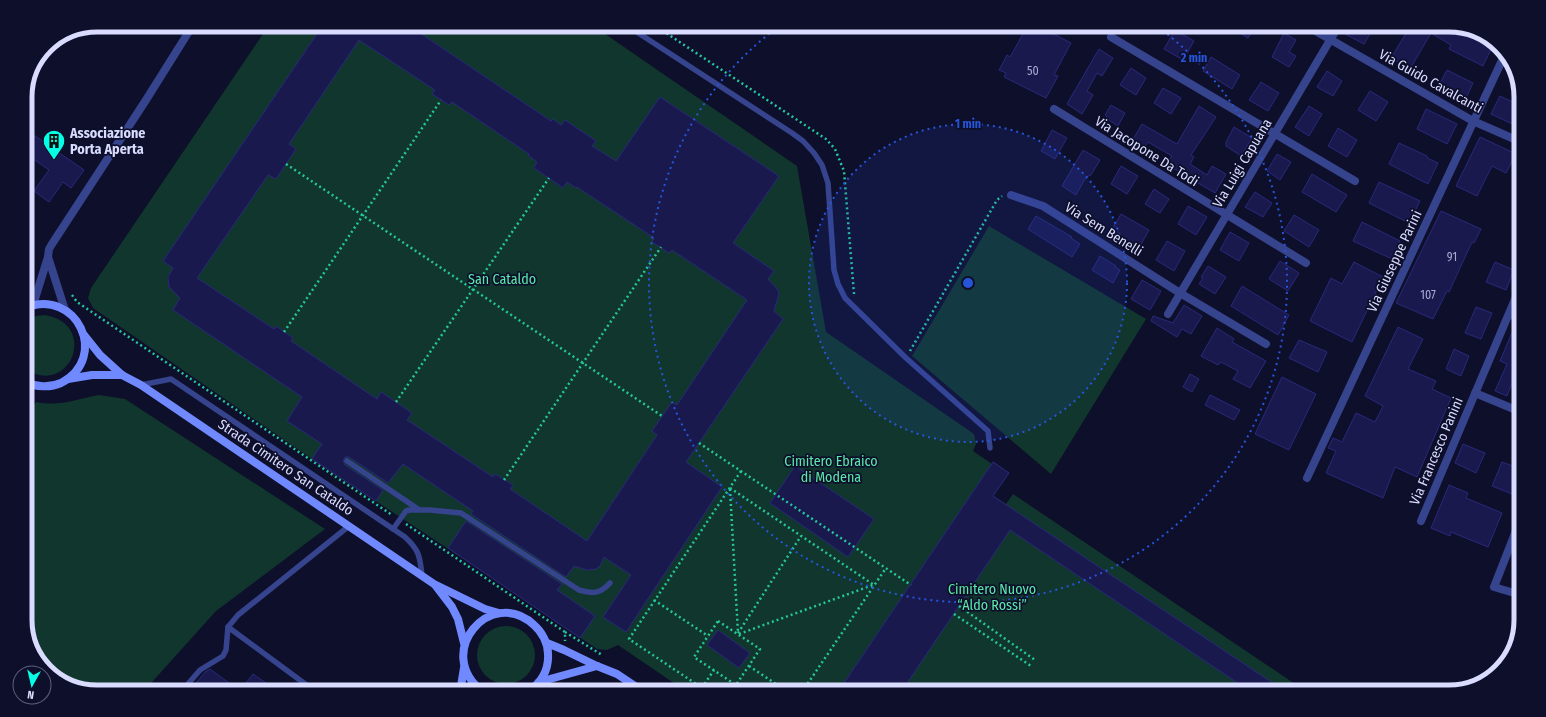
<svg xmlns="http://www.w3.org/2000/svg" width="1546" height="717" font-family="'Fira Sans Condensed',sans-serif">
  <style>
    .green { fill: #11362d }
    .building { fill: #19194e; stroke: #29297c; fill-rule: evenodd }
    .lines { fill: none; stroke-linecap: round; stroke-linejoin: round }
    .path { stroke: #25c69c; stroke-width: 2.5; stroke-dasharray: 2 3; stroke-linecap: butt }
    .lane { stroke: #36448e; stroke-width: 5.5 }
    .street { stroke: #36448e; stroke-width: 8 }
    .secondary { stroke: #7089ff; stroke-width: 8 }
    .ring { fill: none; stroke: #2655da; stroke-width: 2; stroke-dasharray: 2 4 }
    .labels { text-anchor: middle; stroke-width: 3.5; stroke-linejoin: round; paint-order: stroke }
    .number-label { font-size: 12px; fill: #a9abd3 }
    .street-label { font-size: 14px; fill: #d9dcff; stroke: #0e0f2b }
    .poi-label { font-size: 14px; font-weight: bold; fill: #d9dcff; stroke: #0e0f2b; text-anchor: start }
    .park-label { font-size: 14px; fill: #59eaa9; stroke: #0e0f2b }
    .rim { fill: none; stroke: #d9dcff; stroke-width: 5 }
    .centre { fill: #2655da; stroke: #0e0f2b; stroke-width: 2 }
    .ring-label { font-size: 12px; text-anchor: middle; font-weight: bold; fill: #2655da; stroke: #0e0f2b; stroke-width: 3.5; stroke-linejoin: round; paint-order: stroke }
  </style>
  <rect width="100%" height="100%" fill="#0e0f2b"/>
  <!-- green -->
  <g class="green">
    <path d="M269,25h323l205,141 29,166 148,102 2,10 -3,7 19,13 2,-2 15,11 -16,23 13,8 7,-10 294,198h-620l-69,-47 -11,5 -10,-1 -150,-101 -135,-89 -219,-151 -5,-10 3,-10z"/>
    <path d="M989,226l157,93 -95,155 -139,-118z"/>
    <path d="M44,315c55,8 27,83 -19,54v-47l11,-6z"/>
    <path d="M99,395l26,4 200,130 -109,82 -73,81h-46l-28,-6 -23,-18 -16,-29 -5,-14v-207l11,-16c24,5 40,-3 63,-7z"/>
    <circle cx="506" cy="655" r="29"/>
  </g>
  <!-- building -->
  <g class="building">
    <path d="M323,25h85l143,96 2,-2 8,6 4,-5 31,21 -4,5 24,15 44,-64 119,79 -46,67 41,28 -6,8 10,11 1,4 -5,17 9,8 -97,143 36,25 -96,145 -23,-15 28,-42 -27,-18 -4,9 -4,3 -9,1 -13,-4 -8,11 -95,-63 2,-3 -70,-47 -15,19 -39,-26h-4l-2,4 2,4 38,25 -7,11 -64,-42 10,-15 -35,-23 15,-24 -129,-87 7,-12 -11,-11 -1,-10 5,-9 -10,-7zM359,40l76,50 -3,4 17,11 3,-3 77,52 -1,1 9,7 -3,6 29,20 4,-6 9,6 1,-1 77,51 -2,4 17,11 3,-3 75,50 -70,105 -5,-3 -20,29 5,4 -70,106 -77,-52 3,-4 -18,-11 -2,3 -86,-57 5,-7 -31,-21 -4,7 -86,-58 2,-3 -17,-12 -2,3 -77,-51 71,-103 8,4 20,-30 -7,-5z"/>
    <path d="M1028,25h18l-2,4 27,14 -17,32 4,1 -12,22 -42,-21 2,-4 -7,-3 8,-15 3,2z"/>
    <path d="M1227,25h29l-8,13z"/>
    <path d="M1351,25h24l-11,19 -19,-10z"/>
    <path d="M1411,25h37l44,22 -9,19 -34,-17 2,-4 -20,-12 -21,36 -19,-11z"/>
    <path d="M1175,30l19,11 -11,19 -19,-11z"/>
    <path d="M1284,33l12,7 -7,12 7,4 -7,11 -17,-10z"/>
    <path d="M1099,49l14,9 -11,18 -5,-3 -10,18 6,4 -11,19 -15,-10z"/>
    <path d="M1211,57l29,18 -8,14 -29,-18z"/>
    <path d="M1131,68l15,10 -10,17 -16,-10z"/>
    <path d="M1447,70l26,13 -7,15 -27,-13z"/>
    <path d="M1327,71l15,10 -9,15 -16,-9z"/>
    <path d="M1261,82l18,11 -11,18 -19,-11z"/>
    <path d="M1163,88l18,10 -10,16 -17,-11z"/>
    <path d="M1370,91l18,11 -12,19 -18,-11z"/>
    <path d="M1500,96l21,10v22l-30,-14z"/>
    <path d="M1111,105l14,8 -7,13 -12,-8 1,-1 -2,-2z"/>
    <path d="M1199,106l17,11 -25,38 3,2 -4,7 17,11 5,-9 14,8 -11,19 -49,-29 6,-8 -24,-14 -4,6 -12,-7 10,-17 35,20z"/>
    <path d="M1309,106l13,8 -13,22 -14,-9z"/>
    <path d="M1426,109l31,15 -10,20 -30,-15z"/>
    <path d="M1234,127l18,11 -11,18 -15,-10v-4z"/>
    <path d="M1338,128l19,12 -10,17 -19,-11z"/>
    <path d="M25,129l59,41 -13,18 -8,-6 -14,20 -15,-11 15,-21 -24,-17z"/>
    <path d="M1052,130l15,8 -12,21 -14,-8z"/>
    <path d="M1480,137l36,17 -10,19 -14,-7 -15,30 -21,-10z"/>
    <path d="M1399,143l28,13v2l11,5 -10,21 -39,-20z"/>
    <path d="M1083,150l17,10 -9,15 -5,2 -10,18 -14,-9z"/>
    <path d="M1277,154l14,8 -11,18 -13,-9z"/>
    <path d="M1121,166l17,10 -11,18 -16,-10z"/>
    <path d="M1312,174l35,21 -11,17 -34,-20z"/>
    <path d="M1379,182l41,19 -11,22 -40,-20z"/>
    <path d="M1154,189l15,10 -9,14 -15,-9z"/>
    <path d="M1255,192l17,11 -9,14 -18,-10z"/>
    <path d="M1188,206l19,11 -11,18 -18,-11z"/>
    <path d="M1441,211l40,18 -7,14 -2,-1 -23,50 -2,-1 -14,28 -37,-16z"/>
    <path d="M1121,214l28,16 -10,18 -28,-17z"/>
    <path d="M1294,215l25,15 -10,17 -25,-16z"/>
    <path d="M1036,216l36,21 -1,1 9,6 -8,13 -44,-28z"/>
    <path d="M1362,222l38,19 -8,18 -39,-18z"/>
    <path d="M1230,232l19,11 -10,18 -19,-11z"/>
    <path d="M1167,241l18,10 -11,20 -18,-11z"/>
    <path d="M1100,256l16,10 -1,1 5,3 -7,13 -21,-13z"/>
    <path d="M1280,261l19,12 -11,18 -19,-12z"/>
    <path d="M1354,262l29,15 -31,65 -42,-21 21,-43 11,6z"/>
    <path d="M1495,262l19,8 -8,20 -20,-8z"/>
    <path d="M1208,266l18,11 -11,17 -16,-10 4,-6 -2,-1z"/>
    <path d="M1142,280l19,11 -11,19 -19,-11z"/>
    <path d="M1242,286l47,29 -11,20 -47,-29z"/>
    <path d="M1184,305l18,11 -11,18 -9,-5 -5,8 -26,-16 2,-5 20,7z"/>
    <path d="M1476,307l16,6 -11,26 -16,-6z"/>
    <path d="M1516,323l5,1v36l-14,36 -12,-5 12,-27 -7,-3z"/>
    <path d="M1398,327l25,12 -15,30 28,12 -4,8 19,9 -34,79 -22,-10 -12,31 -57,-25 10,-22 -8,-3 5,-10 9,4 14,-29 19,9 8,-16 -18,-10z"/>
    <path d="M1217,328l17,11 -2,3 34,19 -16,27 -17,-9 5,-8 -17,-9 -3,3 -17,-9z"/>
    <path d="M1299,340l28,12 -9,20 -29,-14z"/>
    <path d="M1454,349l15,7 -8,20 -15,-7z"/>
    <path d="M1190,374l9,5 -7,13 -9,-5z"/>
    <path d="M1282,377l34,17 -27,56 -34,-16z"/>
    <path d="M1210,395l30,15 -6,10 -29,-15z"/>
    <path d="M1463,444l22,9 -9,20 -21,-10z"/>
    <path d="M993,462l16,11 -16,23 293,196h-35l-241,-162 -109,162h-63z"/>
    <path d="M1502,462l19,7 -9,25 -20,-8z"/>
    <path d="M795,466l79,53 -26,38 -78,-54z"/>
    <path d="M1449,485l19,8 -2,5 36,15 -14,34 -37,-15 -1,4 -19,-8z"/>
    <path d="M466,521l96,63 -5,6 38,26 -15,22 -132,-90z"/>
    <path d="M718,630l32,23 -11,15 -32,-23z"/>
    <path d="M210,669l30,22 13,-17 26,18h-80l-6,-5 12,-15z"/>
  </g>
  <g class="lines">
    <!-- path -->
    <g class="path">
      <path d="M654,25l172,114 9,10 9,22 10,123"/>
      <path d="M286,164l376,252"/>
      <path d="M72,295l5,7 315,213"/>
      <path d="M284,332l157,-232"/>
      <path d="M910,351l87,-151 5,-4"/>
      <path d="M396,402l153,-224"/>
      <path d="M699,443l212,142"/>
      <path d="M504,480l157,-233"/>
      <path d="M730,488l144,97"/>
      <path d="M730,489l8,144"/>
      <path d="M406,524l159,108v9"/>
      <path d="M654,600l54,36"/>
      <path d="M959,606l76,54"/>
      <path d="M954,614l77,52"/>
      <path d="M718,621l42,28 -24,36 -42,-28z"/>
      <path d="M565,632l37,23"/>
      <path d="M738,633l63,-97"/>
      <path d="M739,634l134,-49"/>
      <path d="M749,666l39,26"/>
      <path d="M555,692l5,-5"/>
      <path d="M699,692l15,-22"/>
      <path d="M708,692l-79,-53 112,-168"/>
      <path d="M802,692l84,-124"/>
    </g>
    <!-- lane -->
    <g class="lane">
      <path d="M626,25l166,108 11,8 11,12 8,12 6,18 6,87 4,14 7,14 61,60 82,73 2,17"/>
      <path d="M141,385l30,-6 234,158c14,13 15,19 17,39"/>
      <path d="M347,461l71,48"/>
      <path d="M393,529l13,-18 4,-1h20l31,3 118,77c14,4 21,4 31,-7"/>
      <path d="M228,627l88,65"/>
      <path d="M181,692l19,-22 23,-14 3,-6 2,-23 10,-12 111,-89"/>
    </g>
    <!-- street -->
    <g class="street">
      <path d="M1305,25l168,96 48,21"/>
      <path d="M1111,37l244,144"/>
      <path d="M1054,109l252,154"/>
      <path d="M1011,195l32,11 137,87 86,51"/>
      <path d="M48,257l1,-8 3,-5 94,-144 47,-75"/>
      <path d="M33,305l15,-48 17,53"/>
      <path d="M1168,314l171,-289"/>
      <path d="M1509,314l12,5"/>
      <path d="M1475,393l46,19"/>
      <path d="M1307,478l198,-424"/>
      <path d="M1521,518l-27,69 27,8"/>
      <path d="M1421,521l100,-236"/>
    </g>
    <!-- secondary -->
    <g class="secondary">
      <path d="M25,308c52,-21 85,50 36,75 -11,5 -25,4 -36,-1"/>
      <path d="M84,335l16,20 22,20 19,10 293,199 51,25 14,4"/>
      <path d="M68,379l24,-4h30"/>
      <path d="M436,586l16,21 6,12 6,24"/>
      <path d="M547,643l17,7 33,16 20,8 27,18"/>
      <path d="M539,682l58,-16"/>
      <path d="M460,692l4,-24"/>
      <path d="M483,692c-51,-39 8,-107 51,-67 8,7 14,18 14,29 1,16 -7,30 -21,38"/>
    </g>
  </g>
  <!-- distance rings -->
  <circle cx="968" cy="283" r="159" fill="#2655da" fill-opacity=".12"/>
  <g class="ring">
    <circle cx="968" cy="283" r="159"/>
    <path d="M1158 27A319 319 0 1 1 778 27"/>
  </g>
  <!-- icons -->
  <defs>
    <g id="building-pin" transform="scale(1.15)"><path d="M0 17L-7.5 6A9.5 9.5 0 1 1 7.5 6Z" fill="#05ffe6" stroke="#0e0f2b"/><path d="M-4-6H4V6H1V3H-1V6H-4ZM-2.5-4.3h1.7v1.8h-1.7ZM.8-4.3h1.7v1.8H.8ZM-2.5-1h1.7V.8h-1.7ZM.8-1h1.7V.8H.8Z" fill="#111"/></g>
  </defs>
  <g fill-rule="evenodd">
    <use href="#building-pin" x="54" y="141"/>
  </g>
  <g class="labels">
    <!-- number labels -->
    <g class="number-label">
      <text x="1033" y="75">50</text>
      <text x="1452" y="261">91</text>
      <text x="1428" y="299">107</text>
    </g>
    <!-- street labels -->
    <g class="street-label">
      <text transform="translate(1431 81) rotate(29)" y="5">Via Guido Cavalcanti</text>
      <text transform="translate(1147 151) rotate(32)" y="5">Via Jacopone Da Todi</text>
      <text transform="translate(1242 163) rotate(-59)" y="5">Via Luigi Capuana</text>
      <text transform="translate(1104 229) rotate(32)" y="5">Via Sem Benelli</text>
      <text transform="translate(1394 261) rotate(-65)" y="5">Via Giuseppe Parini</text>
      <text transform="translate(1436 451) rotate(-67)" y="5">Via Francesco Panini</text>
      <text transform="translate(286 467) rotate(34)" y="5">Strada Cimitero San Cataldo</text>
    </g>
    <!-- poi labels -->
    <g class="poi-label">
      <text x="70" y="138">Associazione<tspan x="70" dy="16">Porta Aperta</tspan></text>
    </g>
    <!-- park labels -->
    <g class="park-label">
      <text x="502" y="284">San Cataldo</text>
      <text x="831" y="466">Cimitero Ebraico<tspan x="831" dy="16">di Modena</tspan></text>
      <text x="992" y="594">Cimitero Nuovo<tspan x="992" dy="16">“Aldo Rossi”</tspan></text>
    </g>
  </g>
  <!-- crop -->
  <path d="M0 0H1546V717H0ZM97 32H1449A65 65 0 0 1 1514 97V620A65 65 0 0 1 1449 685H97A65 65 0 0 1 32 620V97A65 65 0 0 1 97 32Z" fill="#0e0f2b" fill-rule="evenodd"/>
  <path class="rim" d="M97 32H1449A65 65 0 0 1 1514 97V620A65 65 0 0 1 1449 685H97A65 65 0 0 1 32 620V97A65 65 0 0 1 97 32Z"/>
  <circle cx="968" cy="283" r="6" class="centre"/>
  <g class="ring-label">
    <text x="1194" y="62">2 min</text>
    <text x="968" y="128">1 min</text>
  </g>
  <!-- north arrow -->
  <g transform="translate(32 685) rotate(188)"><circle r="19" fill="#0e0f2b" stroke="#5f6180"/>
  <path d="M0-3L7 15L0 10L-7 15Z" fill="#05ffe6"/>
  <text y="-6" font-size="11" font-weight="bold" text-anchor="middle" fill="#d9dcff">N</text>
  </g>
</svg>
